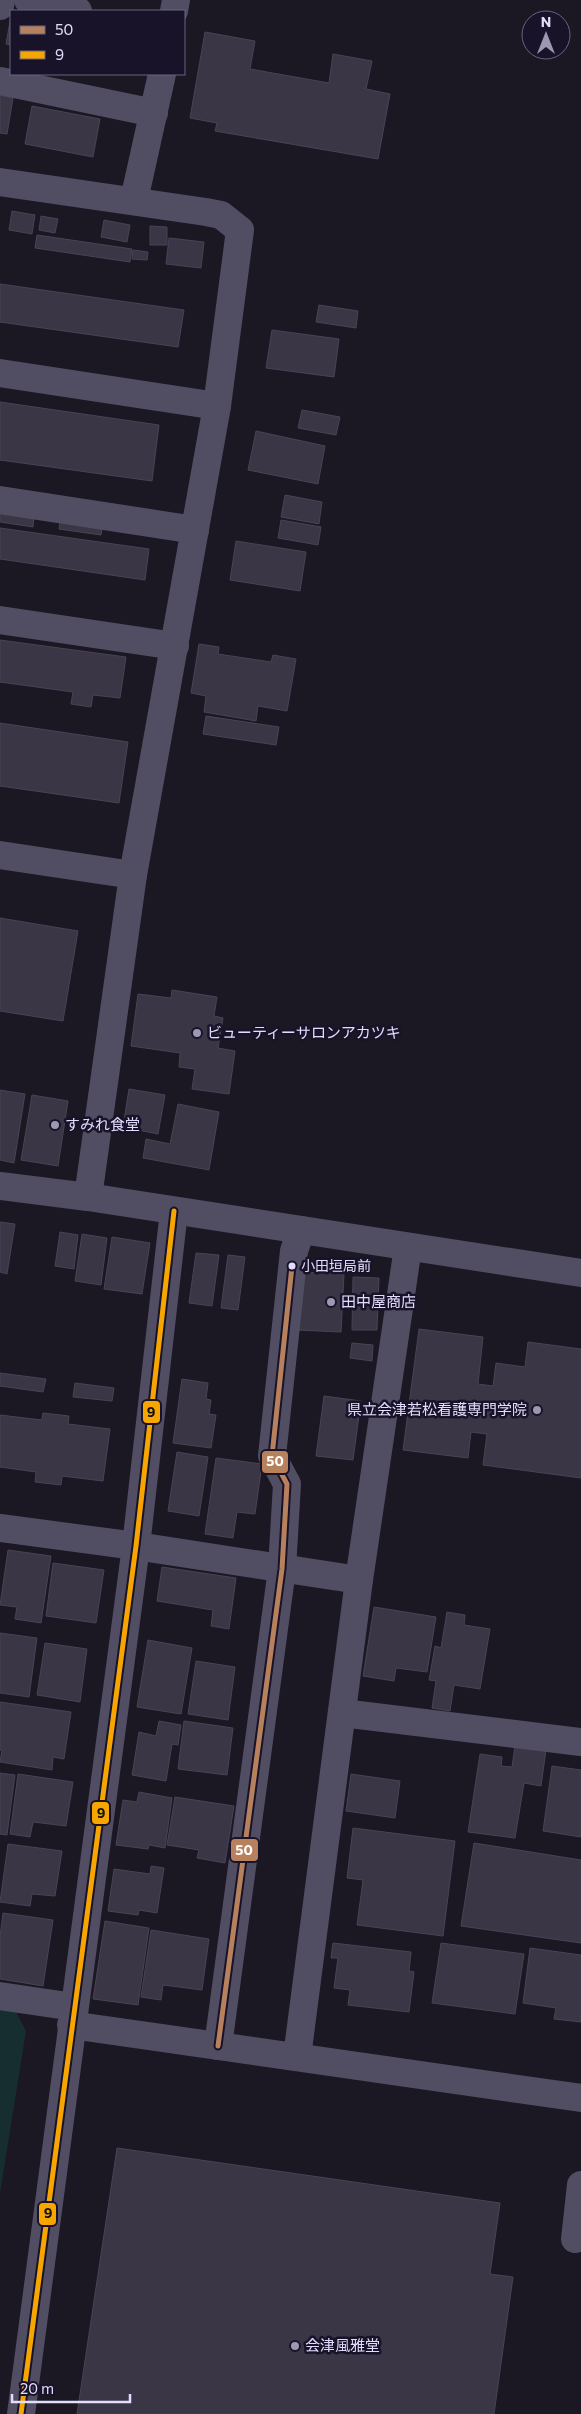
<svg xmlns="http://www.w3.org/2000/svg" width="581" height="2414" font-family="Commissioner,'Noto Sans JP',sans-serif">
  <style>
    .green { fill: #172e31 }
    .building { fill: #3b3645; stroke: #494356 }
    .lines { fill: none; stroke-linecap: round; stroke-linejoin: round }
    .minor { stroke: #514e64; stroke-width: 28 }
    .bus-1-casing { stroke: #181329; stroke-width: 9 }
    .bus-2-casing { stroke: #181329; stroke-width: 9 }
    .bus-1 { stroke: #b6815c; stroke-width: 5 }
    .bus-2 { stroke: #f7a600; stroke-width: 5 }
    .poi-dot { fill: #9d98b1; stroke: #181329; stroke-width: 2 }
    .bus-dot { fill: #e3ddfd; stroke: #181329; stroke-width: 2 }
    .labels { text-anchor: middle; stroke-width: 5; stroke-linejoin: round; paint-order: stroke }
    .bus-label { font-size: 14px; fill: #e3ddfd; stroke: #181329; text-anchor: start }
    .poi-label { font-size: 15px; fill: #e3ddfd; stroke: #181329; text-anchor: start }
    .line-badge { stroke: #181329; stroke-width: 2 }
    .badge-label { font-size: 14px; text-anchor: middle; font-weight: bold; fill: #fff }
    .pale-badge-label { font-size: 14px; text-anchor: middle; font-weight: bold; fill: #111 }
  </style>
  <rect width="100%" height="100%" fill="#1b1824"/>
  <!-- green -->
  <path class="green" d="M0,2004l13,2 13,25 -26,162z"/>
  <!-- building -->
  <g class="building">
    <path d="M11,16v29l-5,-1z"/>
    <path d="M205,32l50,9 -5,28 79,14 4,-29 39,7 -6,28 24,5 -12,65 -163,-28 2,-8 -27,-5z"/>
    <path d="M0,95l13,3 -6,36 -7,-1z"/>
    <path d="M32,106l68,13 -7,38 -68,-13z"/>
    <path d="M12,211l23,4 -3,19 -23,-4z"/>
    <path d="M41,216l17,3 -3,14 -16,-3z"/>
    <path d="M104,220l26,5 -3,17 -26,-5z"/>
    <path d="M150,226l17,1v18h-17z"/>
    <path d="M37,235l95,14 -2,13 -95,-14z"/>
    <path d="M169,238l35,4 -3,26 -35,-4z"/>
    <path d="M133,250l15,2 -1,8 -15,-1z"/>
    <path d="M0,284l184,26 -6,37 -178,-25z"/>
    <path d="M319,305l39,6 -2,17 -40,-6z"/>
    <path d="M272,330l67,9 -5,38 -68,-9z"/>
    <path d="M0,402l159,23 -7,56 -152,-21z"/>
    <path d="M302,410l38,7 -4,18 -38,-7z"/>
    <path d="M256,431l69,15 -7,38 -70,-14z"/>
    <path d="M285,495l37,7 -3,22 -38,-7z"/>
    <path d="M0,511l34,5 -1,11 -33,-5z"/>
    <path d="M61,517l42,6 -2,12 -42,-6z"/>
    <path d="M281,520l40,7 -3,18 -40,-7z"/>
    <path d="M0,528l149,21 -4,31 -145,-21z"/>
    <path d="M236,541l70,11 -6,39 -70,-11z"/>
    <path d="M0,640l126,17 -6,41 -27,-3 -2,12 -20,-3 2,-12 -73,-10z"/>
    <path d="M199,644l20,3 -1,7 53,8 2,-7 23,4 -9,52 -29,-5 -2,15 -52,-9 2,-16 -15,-3z"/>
    <path d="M206,716l73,11 -3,18 -73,-11z"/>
    <path d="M0,723l128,19 -9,61 -119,-17z"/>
    <path d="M0,918l78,13 -15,90 -63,-10z"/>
    <path d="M172,990l45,7 -3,19 9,2 -5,30 17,3 -6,43 -37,-5 3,-20 -16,-2 1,-14 -49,-7 7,-52 33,4z"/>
    <path d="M129,1089l36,6 -7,39 -35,-7z"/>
    <path d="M0,1090l25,4 -11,69 -14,-3z"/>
    <path d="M32,1095l36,6 -10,65 -37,-6z"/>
    <path d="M178,1104l41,8 -10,58 -66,-12 3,-19 24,5z"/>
    <path d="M0,1222l15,2 -8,50 -7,-2z"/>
    <path d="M60,1232l18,3 -4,34 -19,-3z"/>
    <path d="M82,1234l25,4 -6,47 -26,-4z"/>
    <path d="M112,1237l38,6 -8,51 -38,-5z"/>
    <path d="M196,1253l23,2 -7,51 -23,-3z"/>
    <path d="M228,1255l17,2 -7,53 -17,-2z"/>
    <path d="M299,1272l45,2 -3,58 -44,-2z"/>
    <path d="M353,1277l26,1 -2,52h-25z"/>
    <path d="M419,1329l64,8 -5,47 15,2 3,-23 29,4 3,-25 53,7v129l-98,-13 4,-31 -16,-2 -3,26 -65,-8z"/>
    <path d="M352,1343l21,2 -1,16 -22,-3z"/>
    <path d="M0,1373l46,6 -3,13 -43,-6z"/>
    <path d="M182,1379l26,4 -2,16 5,1 -2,14 7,1 -5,33 -38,-5z"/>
    <path d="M75,1383l39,5 -2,13 -39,-4z"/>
    <path d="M324,1396l37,5 -8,59 -37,-4z"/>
    <path d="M43,1413l26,3 -1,8 42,5 -7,52 -41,-5 -1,9 -26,-3 1,-10 -36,-5v-52l42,5z"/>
    <path d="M177,1452l31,5 -9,59 -31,-5z"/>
    <path d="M216,1458l46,6 -7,50 -18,-2 -4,26 -28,-4z"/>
    <path d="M8,1550l43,6 -10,67 -26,-4 2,-12 -17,-2z"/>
    <path d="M53,1563l51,7 -8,53 -50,-7z"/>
    <path d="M162,1567l74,11 -7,51 -18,-3 2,-16 -56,-9z"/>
    <path d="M374,1607l62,10 -9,55 -31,-4 -2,13 -31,-5z"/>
    <path d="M447,1612l18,3 -1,10 26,4 -10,60 -26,-4 -4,26 -18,-3 4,-27 -7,-1 6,-34 6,2z"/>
    <path d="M0,1633l37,5 -8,59 -29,-4z"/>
    <path d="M148,1640l44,8 -11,66 -44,-7z"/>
    <path d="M45,1643l42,6 -7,53 -43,-7z"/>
    <path d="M196,1661l39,6 -7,53 -40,-6z"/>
    <path d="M0,1702l71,10 -7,47 -11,-2 -1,13 -52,-8 2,-12h-2z"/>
    <path d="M159,1721l22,4 -3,20 -6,-1 -6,37 -34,-6 7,-43 17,4z"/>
    <path d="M184,1721l49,7 -6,47 -49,-6z"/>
    <path d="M515,1746l31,4 -5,36 -17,-3 -9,55 -47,-6 12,-78 22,3 -1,9 11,1z"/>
    <path d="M552,1766l29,4v67l-38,-6z"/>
    <path d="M0,1773l15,2 -8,60 -7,-1z"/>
    <path d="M18,1774l55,8 -7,44 -33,-4 -3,15 -20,-3z"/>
    <path d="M351,1774l49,7 -5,37 -49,-7z"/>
    <path d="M139,1792l33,6 -7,50 -16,-3 -1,4 -32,-4 7,-45 14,2z"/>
    <path d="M175,1797l59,9 -9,57 -28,-5 2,-8 -32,-5z"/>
    <path d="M353,1828l102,13 -12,95 -86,-11 6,-45 -16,-2z"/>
    <path d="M474,1843l107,17v83l-120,-17z"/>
    <path d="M8,1844l54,7 -7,45 -23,-2 -2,12 -30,-4z"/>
    <path d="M151,1866l13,2 -7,45 -18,-3 -1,5 -30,-4 6,-42 36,5z"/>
    <path d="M3,1913l50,7 -10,66 -43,-7v-42z"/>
    <path d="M105,1921l44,7 -11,77 -45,-6z"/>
    <path d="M151,1930l58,9 -7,51 -39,-5 -2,15 -20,-3z"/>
    <path d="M333,1943l78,9 -2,19 5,1 -5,40 -61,-7 2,-15 -16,-2 4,-30h-7z"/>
    <path d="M441,1943l83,11 -9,60 -83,-11z"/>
    <path d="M530,1948l51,7v67l-27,-3 2,-11 -33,-5z"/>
    <path d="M117,2148l383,55 -10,71 23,3 -19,137h-417z"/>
  </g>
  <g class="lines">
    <!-- minor -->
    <g class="minor">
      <path d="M28,0l50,11"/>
      <path d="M0,6l1,-6"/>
      <path d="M174,11l2,-11"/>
      <path d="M0,81l154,32"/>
      <path d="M0,182l206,30 15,3 19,15 -23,176 -84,469 -45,322"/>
      <path d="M134,200l28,-126"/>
      <path d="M0,373l217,33"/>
      <path d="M0,500l195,30"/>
      <path d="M0,620l175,26"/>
      <path d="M0,855l133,20"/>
      <path d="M0,1186l88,11 493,76"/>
      <path d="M0,1528l136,18 223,34"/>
      <path d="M342,1713l239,29"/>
      <path d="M0,1996l74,11"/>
      <path d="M71,2025l510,73"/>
      <path d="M218,2046l64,-477 5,-85 -15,-28 22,-205 7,-21"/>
      <path d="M297,2057l62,-477 49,-333"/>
      <path d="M575,2239l6,-54"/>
      <path d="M21,2414l115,-868 38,-335"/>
    </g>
    <!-- bus-1 casing -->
    <g class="bus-1-casing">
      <path id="bus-1" d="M218,2046l64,-477 5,-85 -15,-28 20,-190"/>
    </g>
    <!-- bus-2 casing -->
    <g class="bus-2-casing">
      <path id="bus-2" d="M21,2414l115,-868 38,-335"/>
    </g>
    <!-- bus-1 -->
    <use href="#bus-1" class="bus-1"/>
    <!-- bus-2 -->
    <use href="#bus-2" class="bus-2"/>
  </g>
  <!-- markers -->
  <g class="poi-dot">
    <circle cx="197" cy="1033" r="5"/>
    <circle cx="55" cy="1125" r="5"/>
    <circle cx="331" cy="1302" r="5"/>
    <circle cx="537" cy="1410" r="5"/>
    <circle cx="295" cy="2346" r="5"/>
  </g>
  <circle class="bus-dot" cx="292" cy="1266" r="4.5"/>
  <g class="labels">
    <!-- bus labels -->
    <g class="bus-label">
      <text x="301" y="1271">小田垣局前</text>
    </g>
    <!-- poi labels -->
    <g class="poi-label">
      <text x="207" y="1038">ビューティーサロンアカツキ</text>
      <text x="65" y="1130">すみれ食堂</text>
      <text x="341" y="1307">田中屋商店</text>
      <text x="527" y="1415" text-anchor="end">県立会津若松看護専門学院</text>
      <text x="305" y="2351">会津風雅堂</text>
    </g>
  </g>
  <g class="line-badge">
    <rect x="142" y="1400" width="19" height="24" rx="5" fill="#f7a600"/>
    <rect x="261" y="1450" width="28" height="24" rx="5" fill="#b6815c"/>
    <rect x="91" y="1801" width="19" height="24" rx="5" fill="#f7a600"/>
    <rect x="230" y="1838" width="29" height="24" rx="5" fill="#b6815c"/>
    <rect x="38" y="2202" width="19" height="24" rx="5" fill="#f7a600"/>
  </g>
  <g class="badge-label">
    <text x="275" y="1466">50</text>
    <text x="244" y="1855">50</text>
  </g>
  <g class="pale-badge-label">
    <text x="151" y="1417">9</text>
    <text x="101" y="1818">9</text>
    <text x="48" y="2218">9</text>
  </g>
  <!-- legend -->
  <rect x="10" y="10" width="175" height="65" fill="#181329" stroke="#69647e"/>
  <rect x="20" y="26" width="25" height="8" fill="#b6815c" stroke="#69647e"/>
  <text x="55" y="35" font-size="15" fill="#e3ddfd">50</text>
  <rect x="20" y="51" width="25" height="8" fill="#f7a600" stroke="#69647e"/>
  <text x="55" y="60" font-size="15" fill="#e3ddfd">9</text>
  <!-- north arrow -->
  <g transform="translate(546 35)"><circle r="24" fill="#181329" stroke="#69647e"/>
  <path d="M0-4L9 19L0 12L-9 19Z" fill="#9d98b1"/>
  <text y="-8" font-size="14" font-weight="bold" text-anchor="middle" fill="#e3ddfd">N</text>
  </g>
  <!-- scale -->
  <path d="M12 2394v8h118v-8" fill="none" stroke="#e3ddfd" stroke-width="2.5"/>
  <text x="20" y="2394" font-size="15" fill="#e3ddfd" stroke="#181329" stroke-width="4" paint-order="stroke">20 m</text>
</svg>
